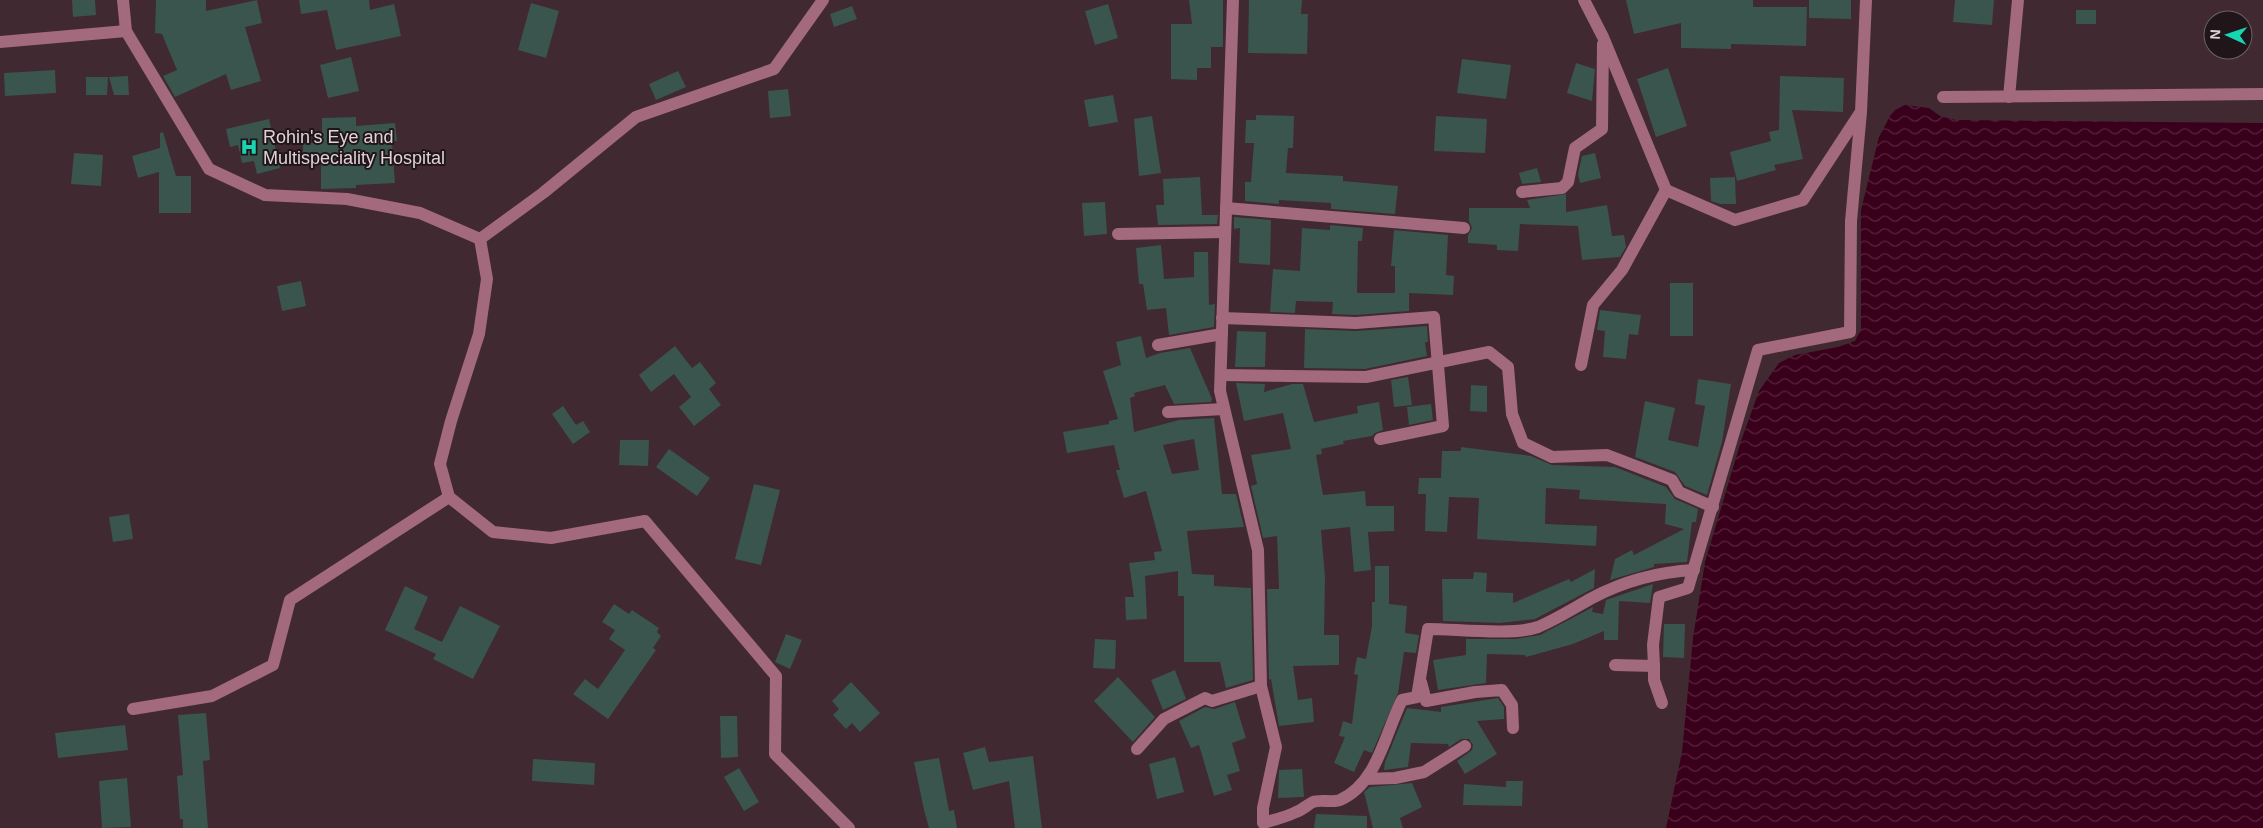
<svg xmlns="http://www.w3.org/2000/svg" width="2263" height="828" font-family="Arial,sans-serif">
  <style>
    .water { fill: url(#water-waves) }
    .building { fill: #39554d; fill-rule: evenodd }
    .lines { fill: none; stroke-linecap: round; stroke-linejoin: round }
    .minor { stroke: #a3697c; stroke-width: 12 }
    .labels { text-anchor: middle; stroke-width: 4; stroke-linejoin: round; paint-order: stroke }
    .poi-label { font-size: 18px; fill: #e0d1d5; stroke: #201519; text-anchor: start }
  </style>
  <defs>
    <pattern id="water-waves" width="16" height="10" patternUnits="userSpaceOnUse" patternTransform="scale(1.25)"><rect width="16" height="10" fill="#3a001b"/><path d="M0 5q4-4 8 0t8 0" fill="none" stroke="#56243b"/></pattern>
  </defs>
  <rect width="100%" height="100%" fill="#402930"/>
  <!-- water -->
  <path class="water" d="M1905,105l24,3 11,8 16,4 307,3v705h-597l16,-76 11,-114 12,-76 36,-121 18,-50 20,-28 16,-8 43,-8 17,-6 6,-12v-119l18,-73 11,-21 6,-7z"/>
  <!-- building -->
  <g class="building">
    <path d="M72,0h23l1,15 -23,2z"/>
    <path d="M156,0h50v11l51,-11 5,23 -17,4 16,54 -30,9 -5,-16 -51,23 -12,-21 14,-6 -15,-36 -7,-1z"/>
    <path d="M299,0h70l1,10 24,-6 7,32 -65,14 -9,-40 -26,4z"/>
    <path d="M1189,0h34v47h-12v21h-14v12l-26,-1v-55h21z"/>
    <path d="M1249,0h53l-1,14h7l-1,40 -59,-1z"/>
    <path d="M1626,0h127v7h54l-1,39 -75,-2v5l-50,-1v-25l-47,11z"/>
    <path d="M1809,0h42v19l-42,-1z"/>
    <path d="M1955,0h39l-2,25 -39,-3z"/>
    <path d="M531,3l28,8 -13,47 -28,-8z"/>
    <path d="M1108,4l10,34 -23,7 -10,-34z"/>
    <path d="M852,6l5,13 -23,8 -4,-13z"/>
    <rect x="2076" y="10" width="20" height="14"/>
    <path d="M351,57l8,34 -31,7 -8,-33z"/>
    <path d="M1462,59l49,6 -5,34 -49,-6z"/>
    <path d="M1576,63l19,6 -3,32 -25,-8z"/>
    <path d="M1668,68l19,58 -31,11 -19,-58z"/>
    <path d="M55,70l1,23 -51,3 -1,-23z"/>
    <path d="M678,71l8,16 -30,13 -7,-16z"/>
    <path d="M128,76l1,19h-15l-5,-18z"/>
    <path d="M1780,76l64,2 -1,34 -51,-2 11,49 -29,6 2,5 -39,11 -7,-29 41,-11 -2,-9 10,-2z"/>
    <path d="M86,77h22l-1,18h-21z"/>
    <path d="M788,89l3,27 -21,2 -2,-27z"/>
    <path d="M1113,95l5,27 -29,5 -5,-27z"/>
    <path d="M1256,115l38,1 -1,32h-5l-2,25 57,3v5l55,5 -3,28 -64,-5v-6l-52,-3v4l-34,-3v-19h6l3,-39h-9l1,-23h10z"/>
    <path d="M1152,116l9,57 -22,3 -5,-57z"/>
    <path d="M1436,116l51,3 -2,34 -51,-2z"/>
    <path d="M356,117v9l39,-3 2,18 -5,1 3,41 -39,2v3l-35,1v-28h-18v-18h19v-25z"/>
    <path d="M269,119l11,49 -23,6 -3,-13 -12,2 -4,-18 -8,2 -4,-18z"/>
    <path d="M163,132l13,44h15v37h-32v-41l-21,6 -6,-22 28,-8v-15z"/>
    <path d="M74,153l29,2 -2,31 -30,-2z"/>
    <path d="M1595,153l6,25 -21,5 -2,-9 4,-18z"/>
    <path d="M1537,168l4,14 -19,2 -3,-11z"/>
    <path d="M1200,177l2,38h16l-1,9 -59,1 -2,-20h8l-1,-26z"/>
    <path d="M1735,177l1,27h-16l-9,-3 -1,-23z"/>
    <path d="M1566,194v18l41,-7 5,31 12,-1 2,12 -6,10 -38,3 -4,-34 -58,-2 -2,27 -21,-1v-5l-29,-2v-8l4,-7 -3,-7v-13h61l-3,-8z"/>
    <path d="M1105,202l2,32 -23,2 -2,-33z"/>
    <path d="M1234,217l37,3 -1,45 -31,-2 1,-35 -6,1z"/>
    <path d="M1330,225l33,3 -1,13h-4l-1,52h38v-27h-4l3,-36 54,5 -2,40 8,1 -1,19 -44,-2v18l-53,4 -24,-1 1,-12 -37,-1 -1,12 -25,-1 3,-43 27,2 2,-43 28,2z"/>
    <path d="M1161,245l3,34 30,-2v-25h14l1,53 6,-1 -1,23 -45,8 -3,-27 -19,2 -4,-26h-4l-3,-36z"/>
    <path d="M301,281l5,25 -24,5 -5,-25z"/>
    <rect x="1670" y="283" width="23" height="53"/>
    <path d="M1600,310l41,5 -3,20 -9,-1 -3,25 -23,-2 2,-26 -8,-1z"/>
    <path d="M1427,326l1,16h-3l2,14 -62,13 -61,-1 1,-39 51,2z"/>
    <path d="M1237,331l29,1 -1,35h-30z"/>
    <path d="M1141,336l5,22 14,-5 30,-5 22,51 -1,3 -37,2 -9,-19 -31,8 1,3 -5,2 4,34 45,-12 35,-2 8,76h14l8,33 -57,4 5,43 22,1v11l37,2 2,92 -27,8 -6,-26h-36v-66h-6v-25l-33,5 2,43 -21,1 -1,-23h9l-5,-34 26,-3 -1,-8 8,-1 -16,-60 -22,7 -8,-28h4l-6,-25 -47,8 -4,-21 46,-8v-3l9,-2 -15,-48 18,-6 -5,-23zM1194,439l5,31 -27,4 -9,-29z"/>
    <path d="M675,346l17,22 8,-6 16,21 -7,6 12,16 -27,21 -15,-19 12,-10 -17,-23 -23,18 -12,-17z"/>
    <path d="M1408,377l4,28 -18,2 -3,-27z"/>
    <path d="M1698,379l33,5 -9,58 -15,53 -22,-9 -10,-14 -40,-15 10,-56 30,7 -7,32 30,7 7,-41 -10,-2z"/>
    <path d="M1236,383l29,1 -1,8 28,-8h11l11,38 44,-9 -1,-7 22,-4 4,28 -8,3 -3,3 -29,5 1,3 -23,5 1,5 -6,1 7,40 42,-4 1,15h28v25l-26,1 3,38 -17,2 -4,-45 -29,3 4,47 -1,58h15v30l-46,1 5,34 14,-2 2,24 -35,4 -8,-47 -2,1 -2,-91h12l-2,-53 -14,2 -12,-52 6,-2 -6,-29 40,-6 -8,-36 -39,8z"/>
    <path d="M1471,385l16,1v26l-17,-1z"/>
    <path d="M1431,404l2,16 -24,5 -2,-18z"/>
    <path d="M563,406l13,19 7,-4 7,11 -17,12 -21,-30z"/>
    <path d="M620,440h29l-1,26 -29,-1z"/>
    <path d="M1461,447l70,9 21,9 63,2 51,20 9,12 23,10 -2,13h-4l-5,40 -33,2v3l-44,13 5,-21 17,-9 2,5 50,-26 -19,-5 1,-20 -87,-5 1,-9 -34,-2 -1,36 52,2 -1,20 -119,-7 2,-41 -30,-1 -2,35 -22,-1 1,-37h-8l1,-16h22l1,-27h19z"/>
    <path d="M669,449l41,29 -13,18 -41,-29z"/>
    <path d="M754,484l26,6 -19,75 -26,-6z"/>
    <path d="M129,514l4,25 -20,3 -4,-25z"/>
    <path d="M1375,566h14v38l18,2 -2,27 14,2 -3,18 -12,-1 -6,41 -26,60 -8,-3 -10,22 -20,-9 11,-26 -6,-1 4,-15 9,3 6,-49 -4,-1 3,-17 9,2 6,-33v-24h3z"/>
    <path d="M1595,569l-1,19 -59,31 -35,4 -57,-2 -1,-42h31l1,-7 13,1 -1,19 27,1v10l56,-24 2,3z"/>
    <path d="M1653,584l-3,19 -31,-2 -1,39h-14v-9l-31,13 -47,13 -1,-2 -38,-1 -1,29 -48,7 -5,-30 33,-5v-16h49l25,-4 53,-28 -1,5 11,2 3,-14z"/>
    <path d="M405,586l23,11 -14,32 28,13 18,-36 40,20 -27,53 -40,-20 3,-5 -51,-24z"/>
    <path d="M614,604l15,10 3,-4 27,18 -2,4 4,4 -8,12 3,2 -48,69 -35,-25 12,-15 13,10 27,-39 -16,-11 6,-9 -13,-8z"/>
    <path d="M1664,624h21l-1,34 -21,-1z"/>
    <path d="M786,634l16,6 -12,29 -15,-7z"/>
    <path d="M1095,639l21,1 -1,29 -22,-1z"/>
    <path d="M1175,670l11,29 -23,11 -12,-30z"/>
    <path d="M1118,677l37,40 -22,25 -39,-41z"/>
    <path d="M851,682l29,31 -20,19 -8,-9 -6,6 -13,-14 6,-6 -7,-8z"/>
    <path d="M1498,698l6,9v12l-27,2 20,33 -32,20 -8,-13 15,-11 1,-5 -4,-6h-8l-12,8 -1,-3 -37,-1 -3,24 -24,3 1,-8 22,-54 34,4v-5z"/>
    <path d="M1235,702l11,36 -14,5 8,28 -13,4 5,15 -18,6 -15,-51 -8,3 -12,-27 26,-14 9,2z"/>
    <path d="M206,713l4,47 -7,1 5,67h-25v-9h-3l-3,-43 6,-1 -5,-60z"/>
    <path d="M720,716h17l1,41 -17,1z"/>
    <path d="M125,725l3,25 -70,8 -3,-25z"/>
    <path d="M985,747l4,15 44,-6 9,72h-27l-6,-47 -36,9 -10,-37z"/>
    <path d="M1175,757l9,35 -27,7 -8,-35z"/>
    <path d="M939,758l10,53 5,-1 3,18h-28l-5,-18 -10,-48z"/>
    <path d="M533,759l62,4 -1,22 -62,-4z"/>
    <path d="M739,768l20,34 -15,9 -20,-34z"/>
    <path d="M1302,769l2,28 -26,1 1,-28z"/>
    <path d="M127,778l4,49 -29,1 -3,-47z"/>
    <path d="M1506,781h17l-1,25 -59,-1 1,-21 42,3z"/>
    <path d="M1412,783l10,24 -22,11 3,10h-30l-9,-36 6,-5z"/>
    <path d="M1316,814l51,2v12h-53z"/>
  </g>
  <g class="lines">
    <!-- minor -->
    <g class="minor">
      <path d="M123,0l3,31 83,138 56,26 82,4 73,14 60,26 63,-46 93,-76 138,-48 49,-69"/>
      <path d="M1233,0l-13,391 38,159 3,136 15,61 -13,61v15c11,-3 23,-6 33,-11 6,-2 11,-7 17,-10 8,-3 19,1 27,-2 38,-17 45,-67 62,-100l15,-3 11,-68c28,0 85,7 110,-2 19,-8 36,-19 54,-29 32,-17 65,-26 102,-28"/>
      <path d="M1584,0l19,37 63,153 69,30 68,-20 57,-87"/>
      <path d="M0,42l126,-11"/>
      <path d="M1943,97l320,-3"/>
      <path d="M2009,97l9,-97"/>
      <path d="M1522,192l40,-4 6,-6 7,-34 27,-19 1,-85"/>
      <path d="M1226,208l238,20"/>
      <path d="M1118,234l107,-2"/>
      <path d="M480,239l7,40 -8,55 -28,87 -11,43 9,33 44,35 58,6 94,-17 131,155 -1,78 74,74"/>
      <path d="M1222,318l134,5 78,-6 9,109 -63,13"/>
      <path d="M1158,345l64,-11"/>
      <path d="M1581,365l12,-60 29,-35 44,-80"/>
      <path d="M1221,375l145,2 123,-25 19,15 4,47 11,29 29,14 55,-2 65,25 7,12 34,15"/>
      <path d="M1168,412l56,-3"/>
      <path d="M1615,665l39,1 -1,-21 6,-48 29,-9 70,-238 92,-18 1,-111 10,-109 5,-112"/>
      <path d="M1654,666v14l8,23"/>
      <path d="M1421,682l5,19 49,-9 27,-2 10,15 1,23"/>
      <path d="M133,709l79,-13 61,-31 17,-65 159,-103"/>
      <path d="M1137,749l27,-30 41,-21 7,3 49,-15"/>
      <path d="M1366,779l29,-1 29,-6 41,-26"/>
    </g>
  </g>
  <!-- icons -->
  <defs>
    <g id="hospital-bare" transform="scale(1.35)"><path d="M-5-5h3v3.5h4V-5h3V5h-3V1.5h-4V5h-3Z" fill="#18d5b2" stroke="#201519" stroke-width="2.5" paint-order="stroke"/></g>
  </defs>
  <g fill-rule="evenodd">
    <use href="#hospital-bare" x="249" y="147"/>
  </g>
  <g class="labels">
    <!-- poi labels -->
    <g class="poi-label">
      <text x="263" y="143">Rohin's Eye and<tspan x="263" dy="21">Multispeciality Hospital</tspan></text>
    </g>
  </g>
  <!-- north arrow -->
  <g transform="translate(2228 35) rotate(273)"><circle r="24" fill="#201519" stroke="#6d6064"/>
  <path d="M0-4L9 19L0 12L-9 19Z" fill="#18d5b2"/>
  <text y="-8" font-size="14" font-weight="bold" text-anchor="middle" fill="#e0d1d5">N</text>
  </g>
</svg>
